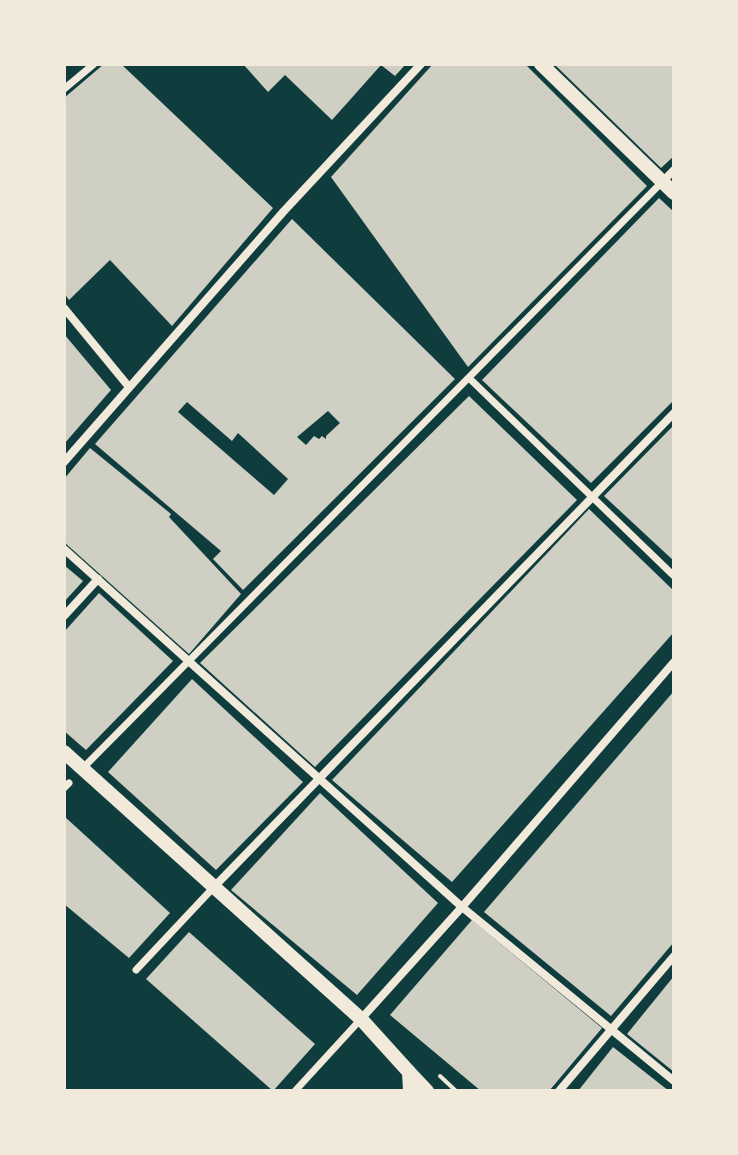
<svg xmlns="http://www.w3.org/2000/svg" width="738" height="1155" font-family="'Source Serif 4',serif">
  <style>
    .building { fill: #cfcfc3; fill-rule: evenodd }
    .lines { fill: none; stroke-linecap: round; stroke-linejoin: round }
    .path { stroke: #f1e9da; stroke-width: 4 }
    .pedestrian { stroke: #f1e9da; stroke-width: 7 }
    .minor { stroke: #f1e9da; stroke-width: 8 }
    .tertiary { stroke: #f1e9da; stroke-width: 14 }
  </style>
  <rect width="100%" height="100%" fill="#0f3d3e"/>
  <!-- building -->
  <g class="building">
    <path d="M104,64h17l152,144 -101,118 -62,-66 -41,40 -5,-7v-195z"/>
    <path d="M243,64h163l-11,12 -14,-11 -49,55 -47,-45 -17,17z"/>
    <path d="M433,64h92l122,122 -179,181 -137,-190z"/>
    <path d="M554,64h120v92l-13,12z"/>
    <path d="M659,198l15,14v188l-83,83 -109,-103z"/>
    <path d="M292,219l163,160 -212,211 -30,-31 8,-8 -126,-107zM187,402l45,39 6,-8 50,46 -14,16 -96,-83zM328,411l12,12 -14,13v3l-4,-3 -3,3 -5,-3 -8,9 -9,-8z"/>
    <path d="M64,334l47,56 -47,54z"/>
    <path d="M469,396l108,104 -262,267 -115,-104z"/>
    <path d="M674,425v136l-70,-65z"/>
    <path d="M90,448l81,66 -2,3 72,77 -52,60 -125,-112v-63z"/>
    <path d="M589,509l85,82v41l-222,250 -120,-102z"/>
    <path d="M64,565l19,16 -19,21z"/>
    <path d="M99,593l74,68 -87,89 -22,-19v-99z"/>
    <path d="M192,679l111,103 -87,88 -108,-98z"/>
    <path d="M674,691v251l-63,74 -127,-104z"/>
    <path d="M320,793l118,110 -81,92 -126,-105z"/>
    <path d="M64,816l106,97 -41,45 -65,-54z"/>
    <path d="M472,920l130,108 -53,63h-68l-91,-76z"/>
    <path d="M189,932l126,112 -42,47 -127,-112z"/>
    <path d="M674,976v96l-47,-38z"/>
    <path d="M613,1047l56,44h-91z"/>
  </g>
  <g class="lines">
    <!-- path -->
    <path class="path" d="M440,1076l16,15"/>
    <!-- pedestrian -->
    <g class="pedestrian">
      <path d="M64,89l30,-25"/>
      <path d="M469,378l205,198"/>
      <path d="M82,769l580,-587"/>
      <path d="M64,788l5,-5"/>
      <path d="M136,970l77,-82"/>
      <path d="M295,1091l66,-72"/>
    </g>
    <!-- minor -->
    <g class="minor">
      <path d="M662,182l12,-12"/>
      <path d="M64,308l65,79"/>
      <path d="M64,462l220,-251 137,-147"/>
      <path d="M64,549l398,358 212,174"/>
      <path d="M64,616l34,-37"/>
      <path d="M213,888l461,-475"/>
      <path d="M361,1019l101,-112 212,-245"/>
      <path d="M559,1091l115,-135"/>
    </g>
    <!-- tertiary -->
    <g class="tertiary">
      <path d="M541,64l133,129"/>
      <path d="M64,752l297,267 48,53 1,19"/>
      <path d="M409,1072l18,19"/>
    </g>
  </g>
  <!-- border -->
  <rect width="738" height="1155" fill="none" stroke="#f1e9da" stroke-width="132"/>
</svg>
